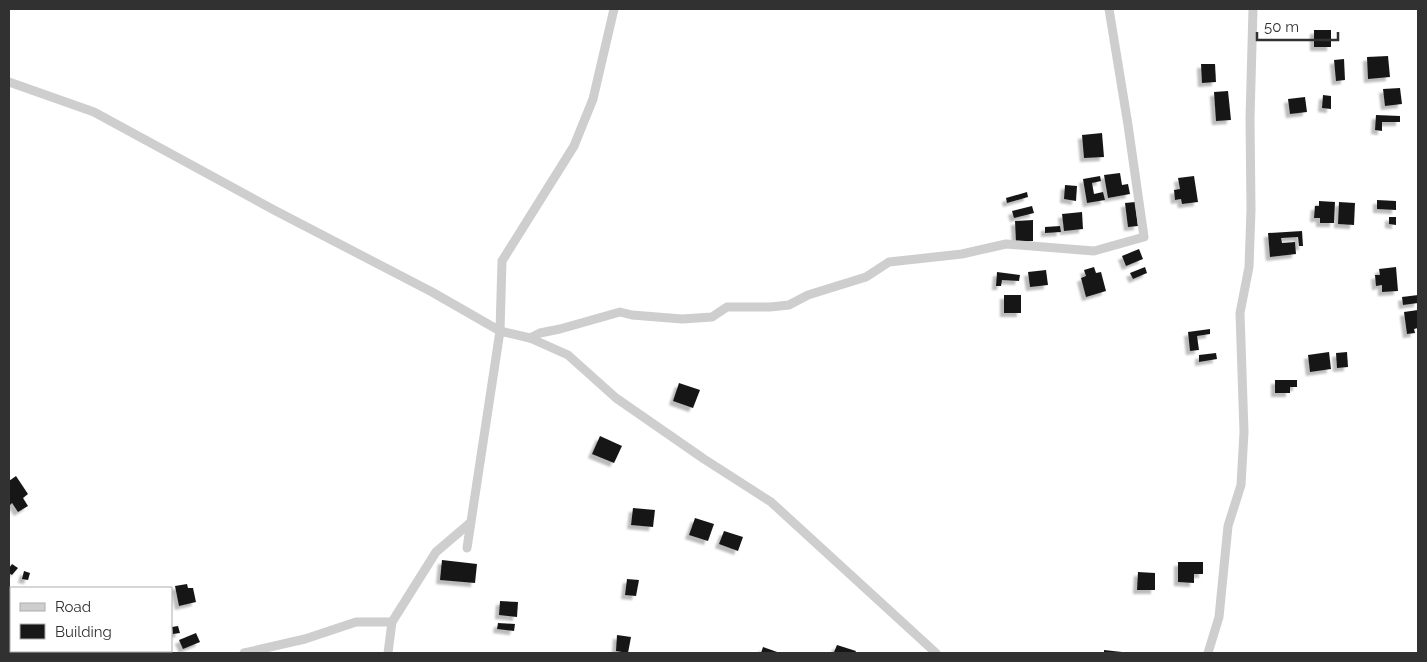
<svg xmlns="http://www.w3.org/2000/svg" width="1427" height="662" font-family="Raleway,sans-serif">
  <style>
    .building { fill: #181818; filter: url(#shadow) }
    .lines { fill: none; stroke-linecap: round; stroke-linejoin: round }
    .street { stroke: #cecece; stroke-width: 9 }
  </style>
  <defs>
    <filter id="shadow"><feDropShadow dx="-4" dy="4" stdDeviation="1" flood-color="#0004"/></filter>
  </defs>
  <rect width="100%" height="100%" fill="#fff"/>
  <!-- building -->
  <g class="building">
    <rect x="1314" y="30" width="17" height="17"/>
    <path d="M1388,56l2,21 -22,2 -1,-22z"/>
    <path d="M1344,59l1,21 -9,1 -2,-21z"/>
    <path d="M1201,64h14l1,18 -14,1z"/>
    <path d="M1400,88l2,16 -17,2 -2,-17z"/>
    <path d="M1228,91l3,29 -15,1 -2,-29z"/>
    <path d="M1323,95l8,1v13l-9,-1z"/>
    <path d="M1305,97l2,15 -17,2 -2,-15z"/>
    <path d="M1376,115l24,1v6h-18v9l-7,-1z"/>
    <path d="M1102,133l2,24 -20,1 -2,-23z"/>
    <path d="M1120,173l2,12 6,-1 2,10 -22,4 -4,-23z"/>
    <path d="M1100,176l1,5 -9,2 2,11 9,-2 2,8 -18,3 -4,-24z"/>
    <path d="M1194,176l4,26 -16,2 -1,-5 -6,1 -1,-10 6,-1 -2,-11z"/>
    <path d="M1065,185l12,1 -1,15 -12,-2z"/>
    <path d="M1027,192l1,5 -21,6 -1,-5z"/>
    <path d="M1377,200l19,1v9l-19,-1z"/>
    <path d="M1319,201l16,1 -1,21h-14v-5h-6l1,-12h4z"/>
    <path d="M1135,202l3,24 -10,1 -3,-24z"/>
    <path d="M1339,202l16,1 -1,22 -16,-1z"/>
    <path d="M1032,206l2,7 -20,5 -2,-7z"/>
    <path d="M1082,212l1,17 -19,2 -2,-17z"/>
    <path d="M1389,217h7v8l-7,-1z"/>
    <path d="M1033,220v21l-17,1 -1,-21z"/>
    <path d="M1060,226l1,6 -16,1v-6z"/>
    <path d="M1302,231l1,15h-4l-1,-9 -17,1 1,5 13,-1 1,12 -26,3 -2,-24z"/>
    <path d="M1139,249l4,10 -17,7 -4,-10z"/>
    <path d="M1094,267l2,6 5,-1 5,19 -20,6 -5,-19 5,-2 -2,-6z"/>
    <path d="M1145,267l2,6 -14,6 -3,-6z"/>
    <path d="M1396,267l2,24 -16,1v-7l-6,1 -1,-11h5l-1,-6z"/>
    <path d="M1046,270l2,15 -18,2 -2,-15z"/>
    <path d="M997,272l23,3 -1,6 -17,-1 -1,6h-5z"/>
    <rect x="1004" y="295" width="17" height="18"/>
    <path d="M1418,295v8l-15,2 -1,-8z"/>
    <path d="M1418,310v18l-4,1 1,4 -8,1 -3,-22z"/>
    <path d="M1210,329v5l-13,2 2,14 -9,1 -2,-19z"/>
    <path d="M1329,352l2,17 -21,3 -2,-17z"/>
    <path d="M1347,352l1,15 -11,1 -1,-15z"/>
    <path d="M1216,353l1,6 -18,3v-7z"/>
    <path d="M1275,380h22v7h-7v6h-15z"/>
    <path d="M679,383l21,7 -7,18 -20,-7z"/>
    <path d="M600,436l22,10 -8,17 -22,-9z"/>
    <path d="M16,476l12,18 -5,4 5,8 -10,6 -6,-9 -3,3v-25z"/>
    <path d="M633,508l22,2 -2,17 -22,-2z"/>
    <path d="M695,518l19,6 -6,17 -19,-6z"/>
    <path d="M724,531l19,6 -5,14 -19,-7z"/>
    <path d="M442,560l35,4 -2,19 -35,-3z"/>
    <path d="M1178,562h25v12h-9v9l-16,-1z"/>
    <path d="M12,564l6,4 -6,7 -3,-2v-5z"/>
    <path d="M24,571l6,2 -2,7 -6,-1z"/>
    <path d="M1138,572l17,1v17h-18z"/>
    <path d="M627,579l12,1 -3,16 -11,-1z"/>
    <path d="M187,584l1,4h5l3,14 -17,4 -4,-20z"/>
    <path d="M500,601l18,1 -1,15 -18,-2z"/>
    <path d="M498,623l17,1 -1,7 -17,-2z"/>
    <path d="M178,626l2,7 -7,1 -1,-7z"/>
    <path d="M196,633l4,9 -17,7 -4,-9z"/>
    <path d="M617,635l14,2 -3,16 -12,-2z"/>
    <path d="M837,645l19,6 -1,2h-16l-5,-1z"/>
    <path d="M763,647l17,6h-19z"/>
    <path d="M1104,650l18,2v1h-18z"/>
    <path d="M152,651h16l1,2h-17z"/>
  </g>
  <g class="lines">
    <!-- street -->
    <g class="street">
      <path d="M9,82l85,30 180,98 158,82 68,39 2,-70 72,-115 19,-47 21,-90"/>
      <path d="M530,338l10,-5 20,-4 60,-17 12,3 50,4 30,-2 15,-10h43l19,-2 19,-10 58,-18 23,-15 73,-8 44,-10 88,7 50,-14 -16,-112 -19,-116"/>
      <path d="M467,548l33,-217 30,7 38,17 48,43 88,61 67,43 165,151"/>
      <path d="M244,653l61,-14 51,-17h36"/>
      <path d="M388,653l4,-31 44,-70 34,-29"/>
      <path d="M1208,653l11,-36 9,-91 13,-41 3,-53 -4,-119 9,-46 2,-57 -1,-92 3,-109"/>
    </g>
  </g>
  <!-- border -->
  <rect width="1427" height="662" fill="none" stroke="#313131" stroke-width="20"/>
  <!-- legend -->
  <rect x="10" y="587" width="162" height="65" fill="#ffffff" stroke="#adadad"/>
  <rect x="20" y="603" width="25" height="8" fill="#cecece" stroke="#adadad"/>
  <text x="55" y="612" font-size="15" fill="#313131">Road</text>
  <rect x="20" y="624" width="25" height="15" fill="#181818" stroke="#adadad"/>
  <text x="55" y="637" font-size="15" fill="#313131">Building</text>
  <!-- scale -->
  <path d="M1257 32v8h81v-8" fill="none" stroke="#313131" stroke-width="2.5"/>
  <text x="1264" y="32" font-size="15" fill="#313131" stroke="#ffffff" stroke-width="4" paint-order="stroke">50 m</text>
</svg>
